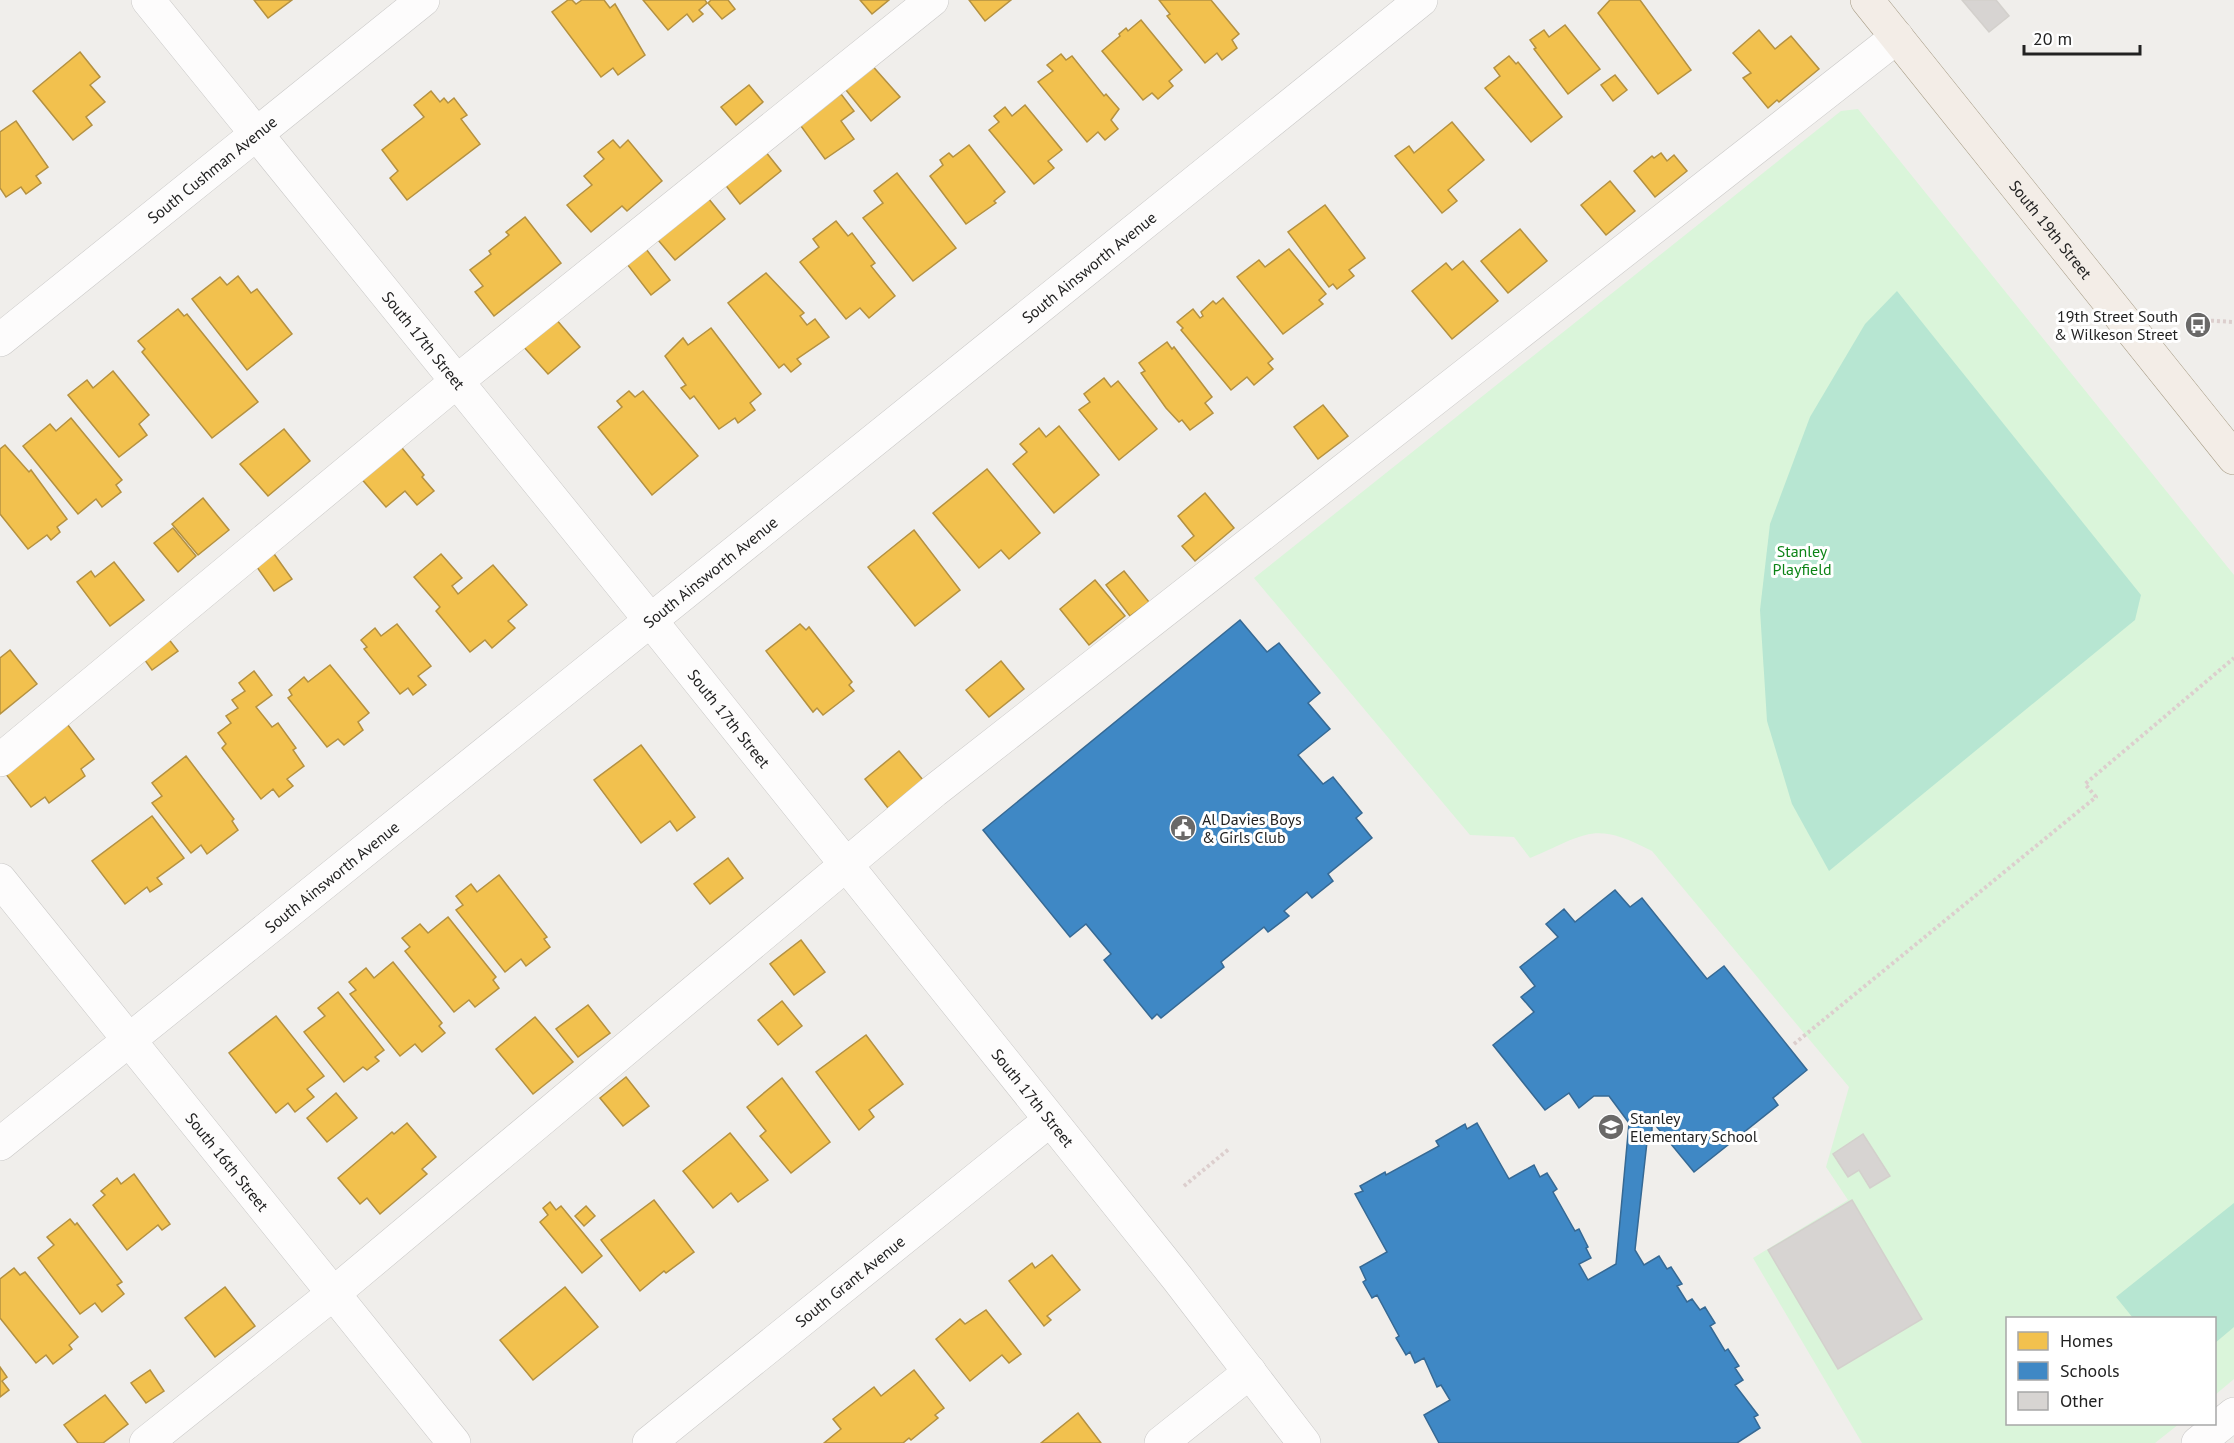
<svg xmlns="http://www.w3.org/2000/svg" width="2234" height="1443" font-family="'PT Sans',sans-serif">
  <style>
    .park { fill: #daf5da }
    .pitch { fill: #b7e6d2 }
    .homes { fill: #f2c14e; stroke: #b49141; stroke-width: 1.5 }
    .schools { fill: #3f88c5; stroke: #366994; stroke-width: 1.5 }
    .building { fill: #d7d4d2; stroke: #d3d0cc; stroke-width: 1.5 }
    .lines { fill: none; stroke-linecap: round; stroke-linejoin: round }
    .minor-casing { stroke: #c9c8c7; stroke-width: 34 }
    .major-casing { stroke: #a79c86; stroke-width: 34 }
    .path { stroke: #dccecd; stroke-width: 4; stroke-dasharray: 3 3; stroke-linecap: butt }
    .minor { stroke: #fdfcfc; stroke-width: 33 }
    .major { stroke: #f3ede7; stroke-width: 33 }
    .labels { text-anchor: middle; stroke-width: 6; stroke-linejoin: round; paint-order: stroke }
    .street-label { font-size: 16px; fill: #222; stroke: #fff }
    .poi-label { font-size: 16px; fill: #222; stroke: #fff; text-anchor: start }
    .park-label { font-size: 16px; fill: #0c8416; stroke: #fff }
  </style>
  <rect width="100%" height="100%" fill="#f0eeeb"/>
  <!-- park -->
  <path class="park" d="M1858,109l376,466v804l-19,16 -1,-77h-206v106h171l-24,19h-293l-109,-185 95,-58 -22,-33 23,-80 -197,-236c-59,-31 -65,-17 -122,7l-16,-21 -44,-2 -216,-257 587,-467z"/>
  <!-- pitch -->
  <g class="pitch">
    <path d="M1897,291l244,304 -6,25 -306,251 -37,-67 -25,-83 -7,-111 10,-86 40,-107 55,-93z"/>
    <path d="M2234,1203v124l-19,16 -1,-25h-81l-17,-21z"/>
  </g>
  <!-- homes -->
  <g class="homes">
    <path d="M254,0h38l-24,18z"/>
    <path d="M568,0h4l4,4 6,-4h22l6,8 5,-4 30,51 -27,20 -5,-7 -12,9 -49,-65z"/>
    <path d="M643,0h62l2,3 -8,7 4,4 -10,8 -6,-8 -19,16z"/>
    <path d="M711,0h17l7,9 -13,10 -14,-16z"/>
    <path d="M860,0h29l-17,14z"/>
    <path d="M969,0h42l-26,21z"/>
    <path d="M1159,0h52l28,34 -7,6 5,8 -15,12 -5,-7 -12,10 -38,-47 3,-2z"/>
    <path d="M1610,0h30l51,70 -33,24 -60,-81z"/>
    <path d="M1141,20l41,50 -13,11 4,5 -15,13 -6,-6 -9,7 -41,-49 18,-15 -1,-2 7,-6 2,3z"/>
    <path d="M1565,25l35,44 -32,25 -34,-45 2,-1 -6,-8 14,-10 5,7z"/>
    <path d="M1759,30l16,19 16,-13 28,33 -40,33 -2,-2 -9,8 -25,-30 8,-5 -18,-20z"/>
    <path d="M80,52l20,25 -10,8 15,17 -19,15 6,8 -19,15 -40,-49z"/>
    <path d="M1061,54l5,6 6,-4 32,40 2,-2 13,15 -8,11 7,9 -13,11 -7,-8 -11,10 -49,-60 15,-11 -6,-6z"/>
    <path d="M1509,56l7,8 2,-2 44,55 -31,25 -46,-54 15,-12 -6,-8z"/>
    <path d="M869,62l31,35 -29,24 -29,-36z"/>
    <path d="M1615,75l12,15 -14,11 -12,-16z"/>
    <path d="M749,85l14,17 -27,23 -15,-18z"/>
    <path d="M431,91l9,11 4,-4 4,5 6,-5 13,17 -6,4 19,25 -73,56 -17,-22 8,-7 -16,-21 42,-33 -10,-12z"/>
    <path d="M841,94l13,17 -13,10 13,18 -29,20 -27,-37z"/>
    <path d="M1025,105l37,45 -14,11 6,7 -20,16 -45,-54 10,-8 -5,-6 11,-9 7,9z"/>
    <path d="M16,121l32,46 -12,9 5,7 -15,11 -5,-7 -15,10 -6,-9v-56z"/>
    <path d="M1452,122l32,38 -36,30 9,11 -15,12 -47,-57 14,-10 5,7z"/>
    <path d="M613,140l7,8 8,-8 34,41 -35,30 -5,-5 -31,26 -24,-27 25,-20 -8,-9 20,-17 -6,-7z"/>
    <path d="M969,145l36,47 -11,9 2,2 -30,21 -36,-48 13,-11 -3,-5 9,-7 4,4z"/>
    <path d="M761,146l20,25 -41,33 -19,-25z"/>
    <path d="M1661,153l6,8 7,-6 13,16 -32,26 -21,-26 18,-15 2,2z"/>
    <path d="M897,173l59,75 -43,33 -50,-63 20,-15 -9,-12z"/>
    <path d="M1610,181l25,30 -29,24 -25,-30z"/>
    <path d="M704,193l21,26 -50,41 -22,-26z"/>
    <path d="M1325,205l40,53 -16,12 5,6 -17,13 -4,-5 -4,3 -41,-55z"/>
    <path d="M525,217l36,46 -67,53 -19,-24 8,-6 -13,-16 21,-16 -2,-3 20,-16 -3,-3z"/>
    <path d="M836,221l12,15 4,-3 23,30 -4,3 24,30 -26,22 -9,-10 -14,11 -46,-57 19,-15 -6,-8z"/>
    <path d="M1520,229l27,32 -39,32 -27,-32z"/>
    <path d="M646,249l24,31 -19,15 -24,-31z"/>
    <path d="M1289,249l37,45 -7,6 4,4 -40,30 -46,-57 22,-17 6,7z"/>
    <path d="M1463,261l35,40 -46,38 -40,-48 34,-28 6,7z"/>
    <path d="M766,273l38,40 -4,3 7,9 8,-6 14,18 -32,22 4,5 -10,8 -7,-8 -5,4 -51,-65z"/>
    <path d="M238,276l13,17 6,-4 35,45 -45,36 -55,-71 28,-22 7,8z"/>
    <path d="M1223,298l50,61 -5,4 5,6 -19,16 -7,-8 -16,13 -50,-60 2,-2 -6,-6 16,-13 7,9 3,-2 -2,-4 12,-11 3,3z"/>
    <path d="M178,309l6,7 3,-2 71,88 -46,36 -70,-86 3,-3 -7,-8z"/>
    <path d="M555,318l25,29 -32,27 -25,-28z"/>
    <path d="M711,328l50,66 -11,9 5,7 -17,13 -3,-5 -16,11 -25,-33 -4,3 -9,-11 5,-3 -21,-29 18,-18 5,7z"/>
    <path d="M1167,342l5,7 2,-2 38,50 -7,6 8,10 -23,17 -8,-10 -3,2 -13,-14 -25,-35 4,-2 -6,-8z"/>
    <path d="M113,371l36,44 -10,9 8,11 -28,22 -51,-62 19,-15 6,8z"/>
    <path d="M1104,378l7,9 7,-6 39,48 -38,31 -40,-50 11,-8 -6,-8z"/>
    <path d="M629,391l6,6 8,-6 55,65 -46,39 -54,-68 24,-20 -5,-6z"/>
    <path d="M1323,405l25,31 -30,23 -24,-32z"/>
    <path d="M71,418l51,62 -6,5 5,7 -19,15 -6,-8 -18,15 -55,-68 27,-22 6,7z"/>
    <path d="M1059,426l40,49 -45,38 -41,-49 14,-12 -7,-8 19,-16 7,9z"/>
    <path d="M284,429l26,32 -42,35 -28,-32z"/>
    <path d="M398,443l26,32 -2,2 12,14 -17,14 -12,-14 -19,16 -27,-31z"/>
    <path d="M5,445l24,27 2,-2 36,49 -10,8 3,5 -9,8 -4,-5 -19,14 -28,-35v-65z"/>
    <path d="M987,469l53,64 -31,26 -8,-9 -22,18 -46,-55z"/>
    <path d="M1205,493l29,35 -39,33 -13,-15 12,-10 -16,-20z"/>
    <path d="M203,498l26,32 -31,25 -26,-31z"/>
    <path d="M173,528l23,28 -18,16 -24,-29z"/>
    <path d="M914,530l46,60 -45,36 -47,-59z"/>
    <path d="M272,551l20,28 -18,12 -20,-28z"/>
    <path d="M441,554l21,24 -10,8 6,8 35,-29 34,40 -19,16 7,7 -23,20 -7,-8 -15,12 -34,-41 4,-4 -26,-30z"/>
    <path d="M114,562l30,38 -34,26 -33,-44 14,-11 4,6z"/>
    <path d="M1124,571l25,31 -19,14 -24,-31z"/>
    <path d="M1095,580l30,36 -36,29 -29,-36z"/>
    <path d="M397,624l34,42 -13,10 8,9 -13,10 -5,-7 -8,6 -36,-45 3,-2 -6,-7 14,-12 6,8z"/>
    <path d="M800,624l6,6 3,-3 43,55 -3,3 5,6 -31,24 -6,-7 -4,4 -47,-61z"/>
    <path d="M164,633l14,18 -26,19 -13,-18z"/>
    <path d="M10,650l27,34 -37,30v-56z"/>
    <path d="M1001,661l23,28 -35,28 -23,-27z"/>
    <path d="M330,665l39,48 -11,9 5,8 -19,15 -6,-6 -11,8 -39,-49 4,-3 -3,-5 15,-13 4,5z"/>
    <path d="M254,671l18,24 -16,12 16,20 6,-4 18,25 -3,2 11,16 -17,13 6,7 -14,11 -6,-8 -12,10 -39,-51 4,-4 -8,-11 13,-10 -5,-7 12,-8 -6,-8 13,-9 -6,-8z"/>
    <path d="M64,720l30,39 -13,10 4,7 -36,27 -4,-6 -14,10 -29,-38z"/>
    <path d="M641,745l54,72 -18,14 -7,-10 -29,22 -47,-63z"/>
    <path d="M899,751l24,29 -35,28 -23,-29z"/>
    <path d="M186,756l48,63 -2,2 6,9 -31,24 -6,-9 -10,8 -39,-50 10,-7 -10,-13z"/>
    <path d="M152,816l32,42 -27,20 5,6 -12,8 -3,-5 -22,17 -33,-43z"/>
    <path d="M728,858l15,20 -33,26 -16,-20z"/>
    <path d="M499,875l48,62 -3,2 6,8 -24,19 -5,-7 -16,13 -49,-62 7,-5 -7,-9 15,-12 6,8z"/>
    <path d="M448,917l48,60 -3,3 6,8 -24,19 -6,-7 -15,12 -49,-61 5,-4 -8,-9 18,-14 8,9z"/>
    <path d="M801,940l24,32 -31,23 -24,-31z"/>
    <path d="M393,962l49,61 -3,3 6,7 -23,19 -7,-8 -15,12 -50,-62 6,-4 -7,-8 17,-14 8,10z"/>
    <path d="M338,992l46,58 -9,7 4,4 -12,9 -4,-3 -19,15 -40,-50 21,-16 -7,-8z"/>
    <path d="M782,1001l20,25 -24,19 -20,-25z"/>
    <path d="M588,1005l22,28 -32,24 -22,-28z"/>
    <path d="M276,1016l48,60 -17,13 7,8 -19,15 -7,-9 -12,10 -47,-60z"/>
    <path d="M535,1017l38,45 -40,32 -37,-45z"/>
    <path d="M866,1035l37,49 -34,26 5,7 -15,13 -43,-58z"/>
    <path d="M626,1077l23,29 -26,20 -23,-28z"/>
    <path d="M782,1078l48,64 -39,31 -31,-37 6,-5 -19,-24z"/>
    <path d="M336,1093l21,25 -30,24 -20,-24z"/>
    <path d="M407,1123l29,34 -14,12 5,5 -47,40 -13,-16 -7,6 -22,-26 54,-46 2,2z"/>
    <path d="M730,1133l38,47 -30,22 -7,-9 -18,15 -30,-37z"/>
    <path d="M134,1174l36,50 -8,6 -4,-5 -31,25 -34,-45 12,-10 -4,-4 16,-13 4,6z"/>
    <path d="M654,1200l40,52 -28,21 -2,-2 -24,20 -39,-51z"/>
    <path d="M550,1202l6,8 5,-4 41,50 -20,17 -42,-51 8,-7 -5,-7z"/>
    <path d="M586,1206l9,10 -11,10 -9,-10z"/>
    <path d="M70,1219l5,6 2,-2 45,59 -5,3 7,9 -22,18 -7,-9 -15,11 -42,-56 16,-13 -7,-8z"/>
    <path d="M1052,1255l28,35 -33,26 4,4 -7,6 -35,-45 23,-18 3,5z"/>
    <path d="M14,1268l6,7 5,-3 53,65 -9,8 3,4 -19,15 -7,-9 -10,8 -36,-45v-39z"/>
    <path d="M225,1287l30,39 -40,31 -30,-39z"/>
    <path d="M565,1287l33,40 -65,53 -33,-40z"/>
    <path d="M986,1310l35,44 -12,9 -7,-8 -32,26 -34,-42 24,-20 5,5z"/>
    <path d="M0,1367l7,10 -5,4 7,9 -9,7z"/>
    <path d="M150,1370l14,21 -18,12 -15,-20z"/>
    <path d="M914,1370l30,38 -9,7 3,3 -27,22 -2,-2 -6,5h-79l17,-14 -8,-10 41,-32 7,9z"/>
    <path d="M105,1395l23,29 -25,19h-25l-14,-18z"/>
    <path d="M1078,1413l23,30h-60z"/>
  </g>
  <!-- schools -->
  <g class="schools">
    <path d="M1240,620l27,32 12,-9 41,50 -12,10 22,26 -32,26 25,29 10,-7 29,36 -6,5 16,20 -44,36 5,7 -21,17 -5,-6 -23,19 5,5 -21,16 -4,-5 -43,35 3,5 -63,51 -4,-4 -5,5 -48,-59 7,-6 -25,-30 -16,13 -87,-107z"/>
    <path d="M1615,890l15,17 12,-9 65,81 17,-13 83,104 -34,28 5,7 -84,67 -42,-51v11l-4,1 -13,117 9,15 15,-9 8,13 4,-2 11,17 -5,2 10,16 5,-3 8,11 5,-3 10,16 -5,3 15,25 3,-2 11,17 -4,2 8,12 -8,5 23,30 -4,2 6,11 -23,15h-298l-15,-28 26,-15 -9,-15 -4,2 -13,-29 -9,5 -5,-11 -4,3 -10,-17 3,-2 -22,-41 -5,3 -9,-16 3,-2 -6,-13 27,-15 -32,-58 8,-3 -3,-5 25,-14 1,3 53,-29 -3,-5 29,-17 2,5 10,-6 32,56 25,-14 6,12 7,-4 10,16 -4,3 22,39 4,-2 9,18 -2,1 5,10 -12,6 9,16 28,-16 13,-141 -20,-27h-15l-15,12 -10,-15 -24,17 -52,-65 41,-33 -13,-15 14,-11 -15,-19 38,-30 -12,-13 18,-15 11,13z"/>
  </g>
  <!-- building -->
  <g class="building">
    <path d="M1962,0h34l13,16 -20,16z"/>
    <path d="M1863,1134l27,42 -20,12 -11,-18 -11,7 -15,-23z"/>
    <path d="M1852,1200l70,119 -84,50 -70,-119z"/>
  </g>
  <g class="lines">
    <!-- minor casing -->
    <g class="minor-casing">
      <g id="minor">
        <path id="s1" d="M148,0l503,621 527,658 126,164"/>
        <path id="s2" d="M0,340l423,-340"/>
        <path d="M0,760l456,-378 476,-382"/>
        <path id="s3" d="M0,880l454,563"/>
        <path id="s4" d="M0,1144l1421,-1144"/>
        <path d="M146,1443l188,-150 600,-502 963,-754"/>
        <path id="s5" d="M649,1443l401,-323"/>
        <path d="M1161,1443l89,-71"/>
        <path d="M2198,1443l36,-29"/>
      </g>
    </g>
    <!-- major casing -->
    <g class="major-casing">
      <g id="major">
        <path id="s6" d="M1867,0l367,458"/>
      </g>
    </g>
    <!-- path -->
    <g class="path">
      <path d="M2199,320l35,2"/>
      <path d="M1794,1044l302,-247 -11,-13 149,-126"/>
      <path d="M1184,1186l45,-37"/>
    </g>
    <!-- minor -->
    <use href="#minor" class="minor"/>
    <!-- major -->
    <use href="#major" class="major"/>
  </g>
  <!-- icons -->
  <defs>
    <g id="bus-disc" transform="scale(1.35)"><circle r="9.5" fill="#6a6968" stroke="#fff"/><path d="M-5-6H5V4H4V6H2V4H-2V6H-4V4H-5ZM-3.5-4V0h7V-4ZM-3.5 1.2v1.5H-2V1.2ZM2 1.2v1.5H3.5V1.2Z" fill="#fff"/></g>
    <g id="civic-disc" transform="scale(1.35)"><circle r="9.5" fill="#6a6968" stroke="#fff"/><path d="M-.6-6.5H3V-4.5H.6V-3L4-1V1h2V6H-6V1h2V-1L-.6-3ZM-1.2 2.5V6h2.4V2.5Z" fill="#fff"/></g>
    <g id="school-disc" transform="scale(1.35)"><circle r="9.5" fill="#6a6968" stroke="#fff"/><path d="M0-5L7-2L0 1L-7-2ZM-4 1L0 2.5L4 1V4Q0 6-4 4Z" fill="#fff"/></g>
  </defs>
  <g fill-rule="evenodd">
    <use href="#bus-disc" x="2198" y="325"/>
    <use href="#civic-disc" x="1183" y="828"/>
    <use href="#school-disc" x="1611" y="1127"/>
  </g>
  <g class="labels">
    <!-- street labels -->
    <g class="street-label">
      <text dy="6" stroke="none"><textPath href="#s2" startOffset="272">South Cushman Avenue</textPath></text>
      <text dy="6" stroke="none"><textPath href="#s6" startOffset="294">South 19th Street</textPath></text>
      <text dy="6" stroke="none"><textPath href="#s4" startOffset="1398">South Ainsworth Avenue</textPath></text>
      <text dy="6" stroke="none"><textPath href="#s1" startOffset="438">South 17th Street</textPath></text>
      <text dy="6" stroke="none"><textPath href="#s4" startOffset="912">South Ainsworth Avenue</textPath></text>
      <text dy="6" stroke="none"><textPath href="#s1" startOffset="924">South 17th Street</textPath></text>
      <text dy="6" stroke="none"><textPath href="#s4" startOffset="426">South Ainsworth Avenue</textPath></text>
      <text dy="6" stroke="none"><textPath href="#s1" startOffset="1410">South 17th Street</textPath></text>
      <text dy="6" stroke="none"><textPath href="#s3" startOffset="362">South 16th Street</textPath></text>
      <text dy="6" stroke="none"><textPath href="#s5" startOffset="258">South Grant Avenue</textPath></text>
    </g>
    <!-- poi labels -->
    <g class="poi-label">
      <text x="2178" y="322" text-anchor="end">19th Street South<tspan x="2178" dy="18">&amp; Wilkeson Street</tspan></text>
      <text x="1202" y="825">Al Davies Boys<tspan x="1202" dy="18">&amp; Girls Club</tspan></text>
      <text x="1630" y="1124">Stanley<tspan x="1630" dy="18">Elementary School</tspan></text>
    </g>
    <!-- park labels -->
    <g class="park-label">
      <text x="1802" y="557">Stanley<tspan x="1802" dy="18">Playfield</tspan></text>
    </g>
  </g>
  <!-- legend -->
  <rect x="2006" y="1317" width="210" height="108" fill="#ffffff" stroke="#a7a7a7" stroke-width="1.5"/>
  <rect x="2018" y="1332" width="30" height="18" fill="#f2c14e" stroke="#a7a7a7" stroke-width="1.5"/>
  <text x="2060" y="1347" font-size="18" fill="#222222">Homes</text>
  <rect x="2018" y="1362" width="30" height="18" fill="#3f88c5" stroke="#a7a7a7" stroke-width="1.5"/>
  <text x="2060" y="1377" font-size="18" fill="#222222">Schools</text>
  <rect x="2018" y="1392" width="30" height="18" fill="#d7d4d2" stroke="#a7a7a7" stroke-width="1.5"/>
  <text x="2060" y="1407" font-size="18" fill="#222222">Other</text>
  <!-- scale -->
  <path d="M2024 45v9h116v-9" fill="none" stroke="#222222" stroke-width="3"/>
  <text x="2033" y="45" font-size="18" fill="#222222" stroke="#ffffff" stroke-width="4.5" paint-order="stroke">20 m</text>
</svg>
